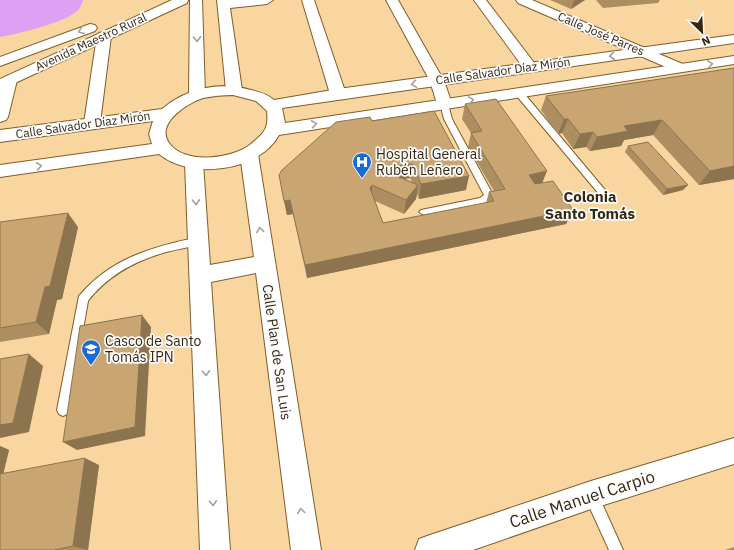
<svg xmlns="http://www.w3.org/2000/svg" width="734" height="550" font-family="'IBM Plex Sans',sans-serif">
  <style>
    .green { fill: #dea0f3 }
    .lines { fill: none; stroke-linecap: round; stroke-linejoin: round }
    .service-casing { stroke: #7e5e2a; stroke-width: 2 }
    .minor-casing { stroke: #7e5e2a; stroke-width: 2 }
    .tertiary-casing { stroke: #7e5e2a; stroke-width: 2 }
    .service { fill: #fff; fill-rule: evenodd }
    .minor { fill: #fff; fill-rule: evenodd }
    .tertiary { fill: #fff; fill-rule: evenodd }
    .wall { fill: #ac8e61; fill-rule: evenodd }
    .shaded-wall { fill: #8c744f }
    .building { fill: #c8a571; stroke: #8c744f }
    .oneway { stroke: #a49e94 }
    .labels { text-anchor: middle; stroke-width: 3.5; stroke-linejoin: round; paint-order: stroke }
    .far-street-label { font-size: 12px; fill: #352711; stroke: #fcfcfc }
    .poi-label { font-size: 14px; fill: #352711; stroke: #fcfcfc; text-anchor: start }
    .street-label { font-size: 14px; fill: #352711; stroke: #fcfcfc }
    .neighbourhood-label { font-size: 15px; font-weight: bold; fill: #352711; stroke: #fcfcfc }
    .near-street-label { font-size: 17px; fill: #352711; stroke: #fcfcfc }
  </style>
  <rect width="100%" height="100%" fill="#f9d59f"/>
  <!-- green -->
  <path class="green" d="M0,0h83c-1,3 -2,6 -4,9 -10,13 -62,25 -79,28z"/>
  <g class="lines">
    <!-- service casing -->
    <g class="service-casing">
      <g id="service">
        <path d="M516,91h6l83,99 1,2 -1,2h-6l-83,-99z"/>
        <path d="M441,102h3l4,2 4,15 40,74v3l-6,7 -3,1 -59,11 -5,-3 2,-2 59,-12 4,-3 -40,-76 -4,-15z"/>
        <path d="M199,237l3,1 2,3 -2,3c-11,3 -24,5 -36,8 -31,9 -58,23 -78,49l-19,109 -2,4 -4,2 -4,-2 -2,-4 22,-114c32,-38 73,-49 120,-59z"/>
        <path d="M591,488l5,2 27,60h-14l-25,-55 2,-5z"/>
      </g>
    </g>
    <!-- minor casing -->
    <g class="minor-casing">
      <g id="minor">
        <path d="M190,0h12l3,95 -3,3h-10l-3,-3z"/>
        <path d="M217,0h56l-6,4 -37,4 12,82 -3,3h-10l-3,-3z"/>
        <path d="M302,0h12l32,94 -3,3h-10l-3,-3z"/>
        <path d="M386,0h12l46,81 8,23 -2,3h-12l-8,-26z"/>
        <path d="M474,0h12l49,64 2,3 -2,3h-10z"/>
        <path d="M516,0h16l153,65 2,3 -2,3h-10l-157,-68z"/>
        <path d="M104,32l5,1 2,3 -11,87 -2,4 -6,1 -6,-1 -2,-4 13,-87 2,-3z"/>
        <path d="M10,76l5,1 2,3 -9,37 -2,3 -6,2v-33l5,-12z"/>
        <path d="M249,148l6,2 3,4 63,396h-30l-35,-277 -45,9 19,268h-30l-15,-387 3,-4 6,-2 6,2 3,4 7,102 44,-8 -14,-103 3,-4z"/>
        <path d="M734,438v26l-143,45 -118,41h-58l4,-11 11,-4 161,-54z"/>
      </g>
    </g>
    <!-- tertiary casing -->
    <g class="tertiary-casing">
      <g id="tertiary">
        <path d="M172,0h16l-1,3 -187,87v-11z"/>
        <path d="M90,24l5,1 2,3 -2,3 -95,35v-9z"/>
        <path d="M734,35v8l-452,65 3,15 449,-67v8l-455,71c-20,37 -89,45 -120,19l-159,23v-12l152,-21 -3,-10 4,-13 -153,21v-12l162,-21c24,-21 59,-28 89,-19 9,2 16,4 23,10l64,-11zM233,95l23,6 11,10c2,18 -3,22 -16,33 -18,15 -67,21 -82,-1 -14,-20 19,-40 34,-45 10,-2 20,-3 30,-3z"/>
      </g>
    </g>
    <!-- service -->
    <use href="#service" class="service"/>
    <!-- minor -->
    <use href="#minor" class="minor"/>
    <!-- tertiary -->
    <use href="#tertiary" class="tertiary"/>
  </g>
  <!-- wall -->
  <g class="wall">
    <path d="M550,0h35l-14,9z"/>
    <path d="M596,0h64l-2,3 -55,5z"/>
    <path d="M734,68v111l-35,6 -46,-50 -29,5 -3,6 -31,5 -4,-4 -13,2 -11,-16 -4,1 -17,-24 5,-14z"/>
    <path d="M465,104l77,79 31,27 -7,14 -259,54 -14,-64 -6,1 -8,-40 93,-54 94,69 -47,9 -2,-5 -1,5 -12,15 -29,-13 8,22 103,-20 3,-11 5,-1 -26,-44 3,-14 -9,-14zM410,178l2,4 -7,-3z"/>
    <path d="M628,146l55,44 -20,5 -38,-43z"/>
    <path d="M0,222l78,5 -16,72 -5,1 -8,34 -49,8z"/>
    <path d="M0,446l9,4 -6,23 96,-8 -11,85h-88z"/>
    <path d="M734,547v3h-9z"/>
  </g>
  <!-- shaded-wall -->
  <g class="shaded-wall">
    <path d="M575,0h10l-14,9 3,-8z"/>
    <path d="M564,119h4l-6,14 -4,1z"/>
    <path d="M662,120l-9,15 -29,5 -3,6 -31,5 7,-14 27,-11z"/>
    <path d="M593,132l-7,15 -13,2 7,-15z"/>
    <path d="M412,164l-2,14 -24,4 -2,-11 3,-3z"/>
    <path d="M734,166v13l-35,6 11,-14z"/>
    <path d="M547,171l-6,15 -17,3 5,-14z"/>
    <path d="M469,176l-3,14 -47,9 2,-15z"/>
    <path d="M372,185v15l-2,-12z"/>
    <path d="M418,185l-2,14 -12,15 2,-14z"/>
    <path d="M688,185l-5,5 -20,5 4,-6z"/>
    <path d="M290,200l3,14 -6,1 -3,-14z"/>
    <path d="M573,210l-7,14 -259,54 -2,-13z"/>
    <path d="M68,213l10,14 -16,72 -5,1 -8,34 -13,-12 9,-35z"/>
    <path d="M142,315l9,12 -6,109 -68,14 -14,-8z"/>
    <path d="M29,354l14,12 -14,66 -29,6v-13z"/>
    <path d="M0,446l9,4 -8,34h-1z"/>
    <path d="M85,458l14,7 -11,85 -15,-4z"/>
  </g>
  <!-- building -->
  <g class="building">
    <path d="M734,68v98l-24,5 -48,-51 -38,6 4,5 -31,6 -4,-5 -13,2 -12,-15h-4l-18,-23z"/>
    <path d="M496,99l51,72 -18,4 6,9 18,-3 20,29 -268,55 -15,-65 -6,1 -5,-26 3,-5 54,-48 34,-5 2,4 62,-10 35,65 -48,8 -9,-20 -25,4 -3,3 34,14 -12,15 -34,-15 -2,3 13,35 111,-22 -5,-9 16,-3 -34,-56 11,-2 -17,-27z"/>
    <path d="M648,142l40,43 -21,4 -39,-43z"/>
    <path d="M68,213l-18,73 -5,1 -9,35 -36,6v-106z"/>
    <path d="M142,315l-7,112 -72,15 17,-116z"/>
    <path d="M29,354l-16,69 -13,2v-66z"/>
    <path d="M85,458l-12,88 -19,4h-54v-76z"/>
  </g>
  <!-- one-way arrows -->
  <defs><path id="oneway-chevron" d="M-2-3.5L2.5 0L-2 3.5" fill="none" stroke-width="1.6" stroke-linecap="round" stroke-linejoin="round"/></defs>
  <g class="oneway">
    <use href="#oneway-chevron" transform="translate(81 31) rotate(159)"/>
    <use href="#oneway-chevron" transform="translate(197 39) rotate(89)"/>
    <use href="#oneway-chevron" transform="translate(612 56) rotate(172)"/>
    <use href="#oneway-chevron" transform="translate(710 64) rotate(-9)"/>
    <use href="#oneway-chevron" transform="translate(414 84) rotate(172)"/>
    <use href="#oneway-chevron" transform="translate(471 100) rotate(-9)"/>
    <use href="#oneway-chevron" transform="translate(314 124) rotate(-8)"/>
    <use href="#oneway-chevron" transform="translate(39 166) rotate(-8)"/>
    <use href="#oneway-chevron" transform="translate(196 202) rotate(87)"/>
    <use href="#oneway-chevron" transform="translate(260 230) rotate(-98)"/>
    <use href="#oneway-chevron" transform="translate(206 373) rotate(87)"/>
    <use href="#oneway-chevron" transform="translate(213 503) rotate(87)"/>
    <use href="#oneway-chevron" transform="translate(301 511) rotate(-98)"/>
  </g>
  <!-- icons -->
  <defs>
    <g id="hospital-pin" transform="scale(1)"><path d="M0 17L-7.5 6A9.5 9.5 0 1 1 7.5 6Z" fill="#186ad4" stroke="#fcfcfc"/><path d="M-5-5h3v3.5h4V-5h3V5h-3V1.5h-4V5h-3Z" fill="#fff"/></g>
    <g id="university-pin" transform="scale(1)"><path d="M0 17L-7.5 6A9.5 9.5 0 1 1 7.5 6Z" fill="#186ad4" stroke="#fcfcfc"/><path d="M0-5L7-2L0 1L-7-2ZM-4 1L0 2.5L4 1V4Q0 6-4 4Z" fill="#fff"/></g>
  </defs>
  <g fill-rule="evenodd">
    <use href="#hospital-pin" x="362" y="162"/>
    <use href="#university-pin" x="91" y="349"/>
  </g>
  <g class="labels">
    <!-- far-street labels -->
    <g class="far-street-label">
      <text transform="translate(601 34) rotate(23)" y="4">Calle José Parres</text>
      <text transform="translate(91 42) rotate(-25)" y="4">Avenida Maestro Rural</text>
      <text transform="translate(503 71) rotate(-8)" y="4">Calle Salvador Díaz Mirón</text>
      <text transform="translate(83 125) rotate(-8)" y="4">Calle Salvador Díaz Mirón</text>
    </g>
    <!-- poi labels -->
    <g class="poi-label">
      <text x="376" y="159">Hospital General<tspan x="376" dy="16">Rubén Leñero</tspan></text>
      <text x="105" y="346">Casco de Santo<tspan x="105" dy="16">Tomás IPN</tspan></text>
    </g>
    <!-- street labels -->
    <g class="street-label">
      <text transform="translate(277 352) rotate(82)" y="5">Calle Plan de San Luis</text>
    </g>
    <!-- neighbourhood labels -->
    <g class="neighbourhood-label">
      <text x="590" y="202">Colonia<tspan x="590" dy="17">Santo Tomás</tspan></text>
    </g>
    <!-- near-street labels -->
    <g class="near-street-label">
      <text transform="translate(582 499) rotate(-18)" y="6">Calle Manuel Carpio</text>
    </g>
  </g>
  <!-- north arrow -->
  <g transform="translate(702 32) rotate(156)" stroke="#fcfcfc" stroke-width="3" paint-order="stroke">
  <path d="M0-3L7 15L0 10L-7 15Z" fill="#352711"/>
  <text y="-6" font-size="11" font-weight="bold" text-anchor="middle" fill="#352711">N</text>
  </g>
</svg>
